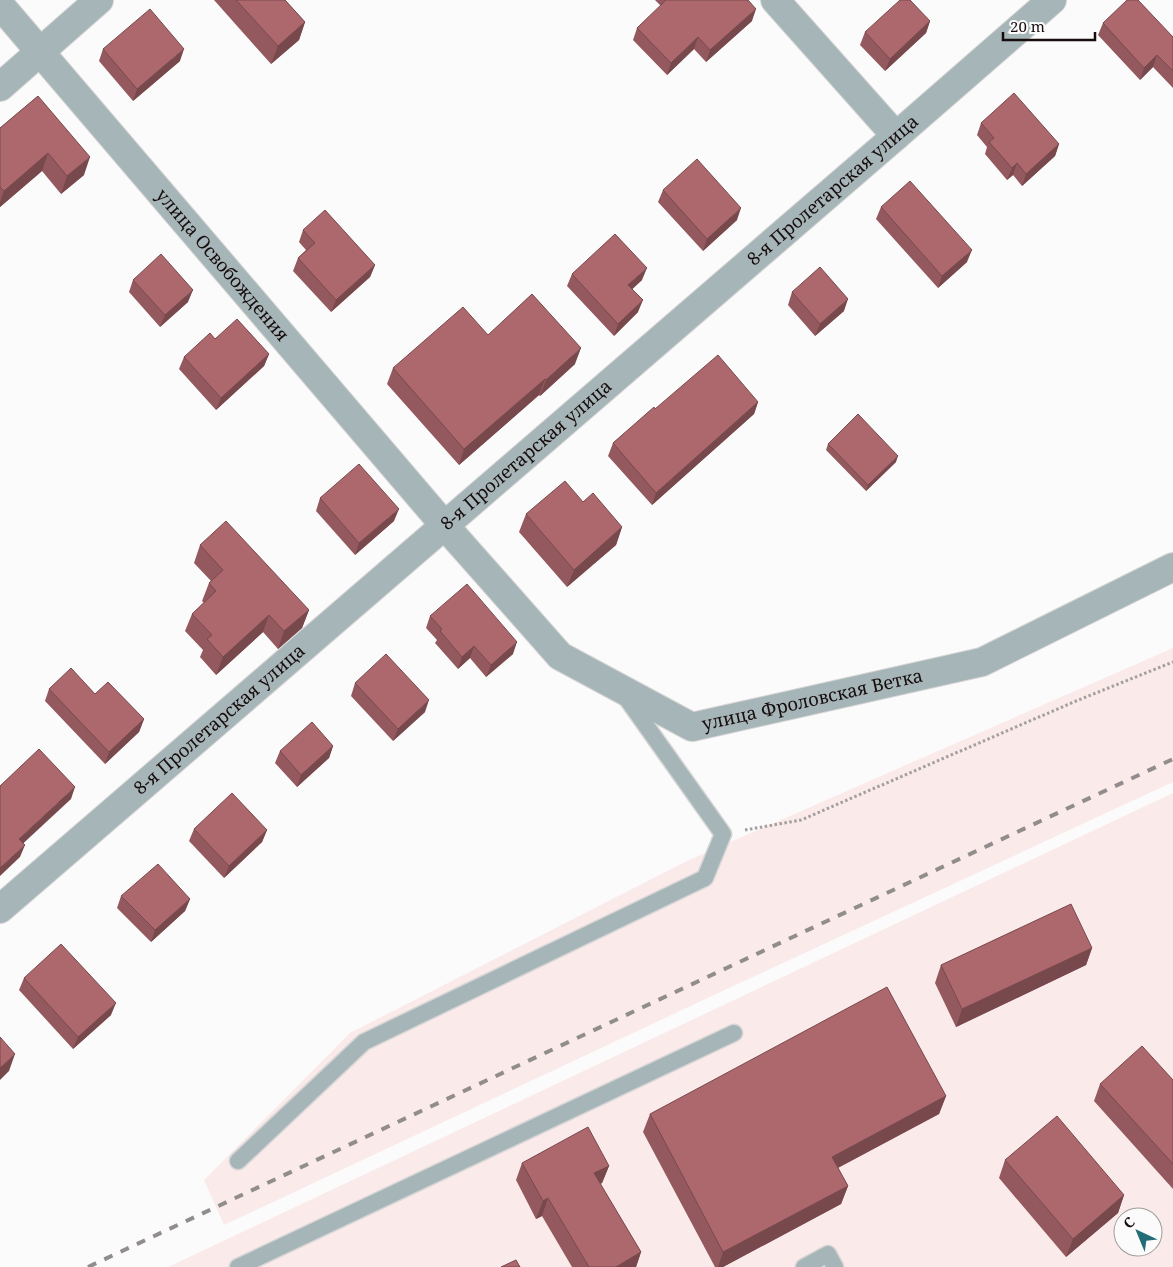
<svg xmlns="http://www.w3.org/2000/svg" width="1173" height="1267" font-family="'Noto Serif',serif">
  <style>
    .built { fill: #fbeaea; fill-rule: evenodd }
    .lines { fill: none; stroke-linecap: round; stroke-linejoin: round }
    .lane-casing { stroke: #d7d5d5; stroke-width: 19 }
    .street-casing { stroke: #d7d5d5; stroke-width: 30 }
    .path { stroke: #a39f9f; stroke-width: 3; stroke-dasharray: 2.5 2.5; stroke-linecap: butt }
    .lane { stroke: #a6b5b7; stroke-width: 16 }
    .street { stroke: #a6b5b7; stroke-width: 28 }
    .rail { stroke: #928d8d; stroke-width: 4; stroke-dasharray: 9 9; stroke-linecap: butt }
    .wall { fill: #94595e }
    .shaded-wall { fill: #78494c }
    .building { fill: #ac686d; stroke: #78494c }
    .labels { text-anchor: middle; stroke-width: 4; stroke-linejoin: round; paint-order: stroke }
    .street-label { font-size: 18px; fill: #180d0e; stroke: #fbfbfb }
  </style>
  <rect width="100%" height="100%" fill="#fbfbfb"/>
  <!-- built -->
  <g class="built">
    <path d="M1173,648v134l-474,220 -475,223 -20,-45 146,-147 337,-172z"/>
    <path d="M1173,793v474h-1005zM1123,1217h30v30h-30z"/>
  </g>
  <g class="lines">
    <!-- lane casing -->
    <g class="lane-casing">
      <g id="lane">
        <path d="M238,1161l126,-119 341,-164 18,-44 -98,-138"/>
        <path d="M238,1267l496,-234"/>
        <path d="M804,1267l24,-13 7,13"/>
      </g>
    </g>
    <!-- street casing -->
    <g class="street-casing">
      <g id="street">
        <path d="M775,0l121,136"/>
        <path id="s1" d="M0,5l445,521 115,130 132,71 290,-65 191,-95"/>
        <path d="M0,87l99,-87"/>
        <path id="s2" d="M0,909l896,-773 156,-136"/>
      </g>
    </g>
    <!-- path -->
    <path class="path" d="M745,830l56,-10 275,-119 97,-39"/>
    <!-- lane -->
    <use href="#lane" class="lane"/>
    <!-- street -->
    <use href="#street" class="street"/>
    <!-- rail -->
    <path class="rail" d="M88,1267l1085,-508"/>
  </g>
  <!-- wall -->
  <g class="wall">
    <path d="M214,0h71l20,22 -6,18 -28,24z"/>
    <path d="M655,0h93l4,21 -46,41 -12,-13 -27,26 -34,-35 4,-12 24,-22z"/>
    <path d="M930,21l-4,12 -41,38 -25,-26 5,-13z"/>
    <path d="M1103,23l70,14v51l-20,-21 -13,13 -42,-45z"/>
    <path d="M103,49l77,12 -47,40 -34,-40z"/>
    <path d="M38,96l46,79 -23,19 -19,-23 -42,36v-79z"/>
    <path d="M981,123l78,21 -4,12 -33,30 -9,-11 -6,5 -22,-26 2,-7 -10,-12z"/>
    <path d="M663,190l74,30 -34,31 -45,-49z"/>
    <path d="M881,207l86,55 -29,26 -62,-69z"/>
    <path d="M303,230l72,35 -5,12 -39,35 -38,-41 5,-13 8,-8 -7,-8z"/>
    <path d="M572,274l70,6 -10,9 6,23 -24,24 -47,-50z"/>
    <path d="M133,280l55,22 -28,25 -31,-35z"/>
    <path d="M792,292l52,19 -29,25 -27,-31z"/>
    <path d="M488,335l87,29 -35,32 -1,-1 -80,70 -72,-81 6,-16z"/>
    <path d="M215,339l54,15 -5,12 -48,44 -37,-41 5,-12z"/>
    <path d="M758,402l-4,12 -102,91 -44,-49 5,-13 42,-34z"/>
    <path d="M828,444l68,18 -30,29 -40,-41z"/>
    <path d="M320,498l74,23 -39,34 -39,-44z"/>
    <path d="M583,502l39,25 -6,18 -49,42 -48,-55 7,-18z"/>
    <path d="M200,545l109,65 -7,18 -24,21 -15,-17 -47,43 -16,-18 3,-7 -18,-19 7,-17 12,-11 -2,-2 7,-18 2,-2 -17,-18z"/>
    <path d="M430,616l83,38 -27,23 -16,-19 -12,11 -23,-26 2,-3 -11,-12z"/>
    <path d="M355,683l70,29 -32,29 -42,-45z"/>
    <path d="M49,689l46,5 49,25 -5,13 -34,32 -60,-63z"/>
    <path d="M333,746l-4,12 -32,29 -22,-24 5,-12z"/>
    <path d="M194,829l73,1 -5,12 -38,36 -35,-37z"/>
    <path d="M121,896l69,3 -5,12 -34,31 -34,-34z"/>
    <path d="M1092,948l-6,17 -130,62 -21,-44 6,-18z"/>
    <path d="M24,978l87,37 -38,34 -54,-59z"/>
    <path d="M1173,1080v109l-79,-88 6,-17z"/>
    <path d="M946,1096l-7,18 -101,54 10,18 -7,18 -118,63h-8l-72,-135 7,-18z"/>
    <path d="M1005,1160l119,35 -6,18 -52,44 -67,-79z"/>
    <path d="M522,1163l87,3 -7,17 -2,1 41,68 -5,15h-64l-30,-51 -6,3 -20,-39z"/>
  </g>
  <!-- shaded-wall -->
  <g class="shaded-wall">
    <path d="M756,9l-4,12 -46,41 4,-12z"/>
    <path d="M930,21l-4,12 -41,38 5,-12z"/>
    <path d="M305,22l-6,18 -28,24 7,-18z"/>
    <path d="M698,37l-4,12 -27,26 4,-12z"/>
    <path d="M184,49l-4,12 -47,40 4,-12z"/>
    <path d="M1157,55l-4,12 -13,13 4,-12z"/>
    <path d="M1059,144l-4,12 -33,30 4,-12z"/>
    <path d="M48,153l-6,18 -42,36v-5l4,-11z"/>
    <path d="M90,157l-6,18 -23,19 6,-18z"/>
    <path d="M1017,163l-4,12 -6,5 5,-12z"/>
    <path d="M741,208l-4,12 -34,31 4,-12z"/>
    <path d="M972,250l-5,12 -29,26 4,-12z"/>
    <path d="M375,265l-5,12 -39,35 5,-12z"/>
    <path d="M647,268l-5,12 -18,17 4,-12z"/>
    <path d="M193,290l-5,12 -28,25 5,-12z"/>
    <path d="M848,299l-4,12 -29,25 5,-12z"/>
    <path d="M643,300l-5,12 -24,24 4,-12z"/>
    <path d="M581,348l-6,16 -35,32 6,-16z"/>
    <path d="M269,354l-5,12 -48,44 5,-12z"/>
    <path d="M545,379l-6,16 -80,70 5,-16z"/>
    <path d="M758,402l-4,12 -102,91 4,-12z"/>
    <path d="M898,456l-2,6 -30,29 2,-6z"/>
    <path d="M399,509l-5,12 -39,34 4,-12z"/>
    <path d="M622,527l-6,18 -49,42 7,-17z"/>
    <path d="M309,610l-7,18 -24,21 6,-18z"/>
    <path d="M269,615l-6,17 -47,43 7,-18z"/>
    <path d="M517,642l-4,12 -27,23 5,-12z"/>
    <path d="M474,646l-4,12 -12,11 4,-12z"/>
    <path d="M429,700l-4,12 -32,29 5,-12z"/>
    <path d="M144,719l-5,13 -34,32 4,-12z"/>
    <path d="M333,746l-4,12 -32,29 4,-12z"/>
    <path d="M75,787l-4,12 -56,52 4,-12z"/>
    <path d="M267,830l-5,12 -38,36 5,-12z"/>
    <path d="M25,845l-5,12 -20,19v-8z"/>
    <path d="M190,899l-5,12 -34,31 4,-12z"/>
    <path d="M1092,948l-6,17 -130,62 6,-18z"/>
    <path d="M116,1003l-5,12 -38,34 5,-12z"/>
    <path d="M15,1054l-6,17 -9,9v-12z"/>
    <path d="M946,1096l-7,18 -113,60 6,-17z"/>
    <path d="M609,1166l-7,17 -15,8 7,-18z"/>
    <path d="M848,1186l-7,18 -118,63h-5l5,-15z"/>
    <path d="M1124,1195l-6,18 -52,44 7,-18z"/>
    <path d="M548,1198l-6,18 -6,3 7,-18z"/>
    <path d="M641,1252l-5,15h-20z"/>
  </g>
  <!-- building -->
  <g class="building">
    <path d="M236,0h49l20,22 -27,24z"/>
    <path d="M666,0h82l8,9 -46,41 -12,-13 -27,26 -34,-35z"/>
    <path d="M900,0h10l20,21 -40,38 -25,-27z"/>
    <path d="M1127,0h11l35,37v34l-16,-16 -13,13 -41,-45z"/>
    <path d="M150,9l34,40 -47,40 -34,-40z"/>
    <path d="M1014,93l45,51 -33,30 -9,-11 -5,5 -23,-26 5,-4 -13,-15z"/>
    <path d="M38,96l52,61 -23,19 -19,-23 -44,38 -4,-4v-59z"/>
    <path d="M697,159l44,49 -34,31 -44,-49z"/>
    <path d="M910,181l62,69 -30,26 -61,-69z"/>
    <path d="M325,210l50,55 -39,35 -38,-42 17,-15 -12,-13z"/>
    <path d="M615,234l32,34 -19,17 15,15 -25,24 -46,-50z"/>
    <path d="M161,254l32,36 -28,25 -32,-35z"/>
    <path d="M820,267l28,32 -28,25 -28,-32z"/>
    <path d="M532,294l49,54 -35,32 -1,-1 -81,70 -71,-81 70,-61 25,28z"/>
    <path d="M237,319l32,35 -48,44 -37,-41 26,-24 5,6z"/>
    <path d="M718,355l40,47 -102,91 -43,-50 41,-36 1,2z"/>
    <path d="M858,414l40,42 -30,29 -40,-41z"/>
    <path d="M359,464l40,45 -40,34 -39,-45z"/>
    <path d="M565,481l18,21 10,-9 29,34 -48,43 -48,-56z"/>
    <path d="M226,521l83,89 -25,21 -15,-16 -46,42 -16,-18 5,-4 -20,-21 24,-23 -7,-8 14,-13 -23,-25z"/>
    <path d="M467,584l50,58 -26,23 -17,-19 -12,11 -22,-26 2,-2 -12,-13z"/>
    <path d="M386,654l43,46 -31,29 -43,-46z"/>
    <path d="M71,668l24,26 13,-12 36,37 -35,33 -60,-63z"/>
    <path d="M312,722l21,24 -32,29 -21,-24z"/>
    <path d="M39,749l36,38 -56,52 6,6 -25,23v-82z"/>
    <path d="M232,793l35,37 -38,36 -35,-37z"/>
    <path d="M158,864l32,35 -35,31 -34,-34z"/>
    <path d="M1071,904l21,44 -130,61 -21,-44z"/>
    <path d="M61,944l55,59 -38,34 -54,-59z"/>
    <path d="M887,987l59,109 -114,61 16,29 -125,66 -73,-138z"/>
    <path d="M0,1037l15,17 -15,14z"/>
    <path d="M1142,1046l31,34v84l-73,-80z"/>
    <path d="M1057,1116l67,79 -51,44 -68,-79z"/>
    <path d="M588,1127l21,39 -15,7 47,79 -25,15h-27l-41,-69 -5,3 -21,-38z"/>
    <path d="M516,1260l4,7h-19z"/>
  </g>
  <g class="labels">
    <!-- street labels -->
    <g class="street-label">
      <text dy="6" stroke="none"><textPath href="#s2" startOffset="1100">8-я Пролетарская улица</textPath></text>
      <text dy="6" stroke="none"><textPath href="#s1" startOffset="342">улица Освобождения</textPath></text>
      <text dy="6" stroke="none"><textPath href="#s2" startOffset="695">8-я Пролетарская улица</textPath></text>
      <text dy="6" stroke="none"><textPath href="#s1" startOffset="1132">улица Фроловская Ветка</textPath></text>
      <text dy="6" stroke="none"><textPath href="#s2" startOffset="290">8-я Пролетарская улица</textPath></text>
    </g>
  </g>
  <!-- north arrow -->
  <g transform="translate(1138 1232) rotate(316)"><circle r="24" fill="#fbfbfb" stroke="#a09c9c"/>
  <path d="M0-4L9 19L0 12L-9 19Z" fill="#236d76"/>
  <text y="-8" font-size="14" font-weight="bold" text-anchor="middle" fill="#180d0e">С</text>
  </g>
  <!-- scale -->
  <path d="M1003 32v8h92v-8" fill="none" stroke="#180d0e" stroke-width="2.5"/>
  <text x="1010" y="32" font-size="15" fill="#180d0e" stroke="#fbfbfb" stroke-width="4" paint-order="stroke">20 m</text>
</svg>
